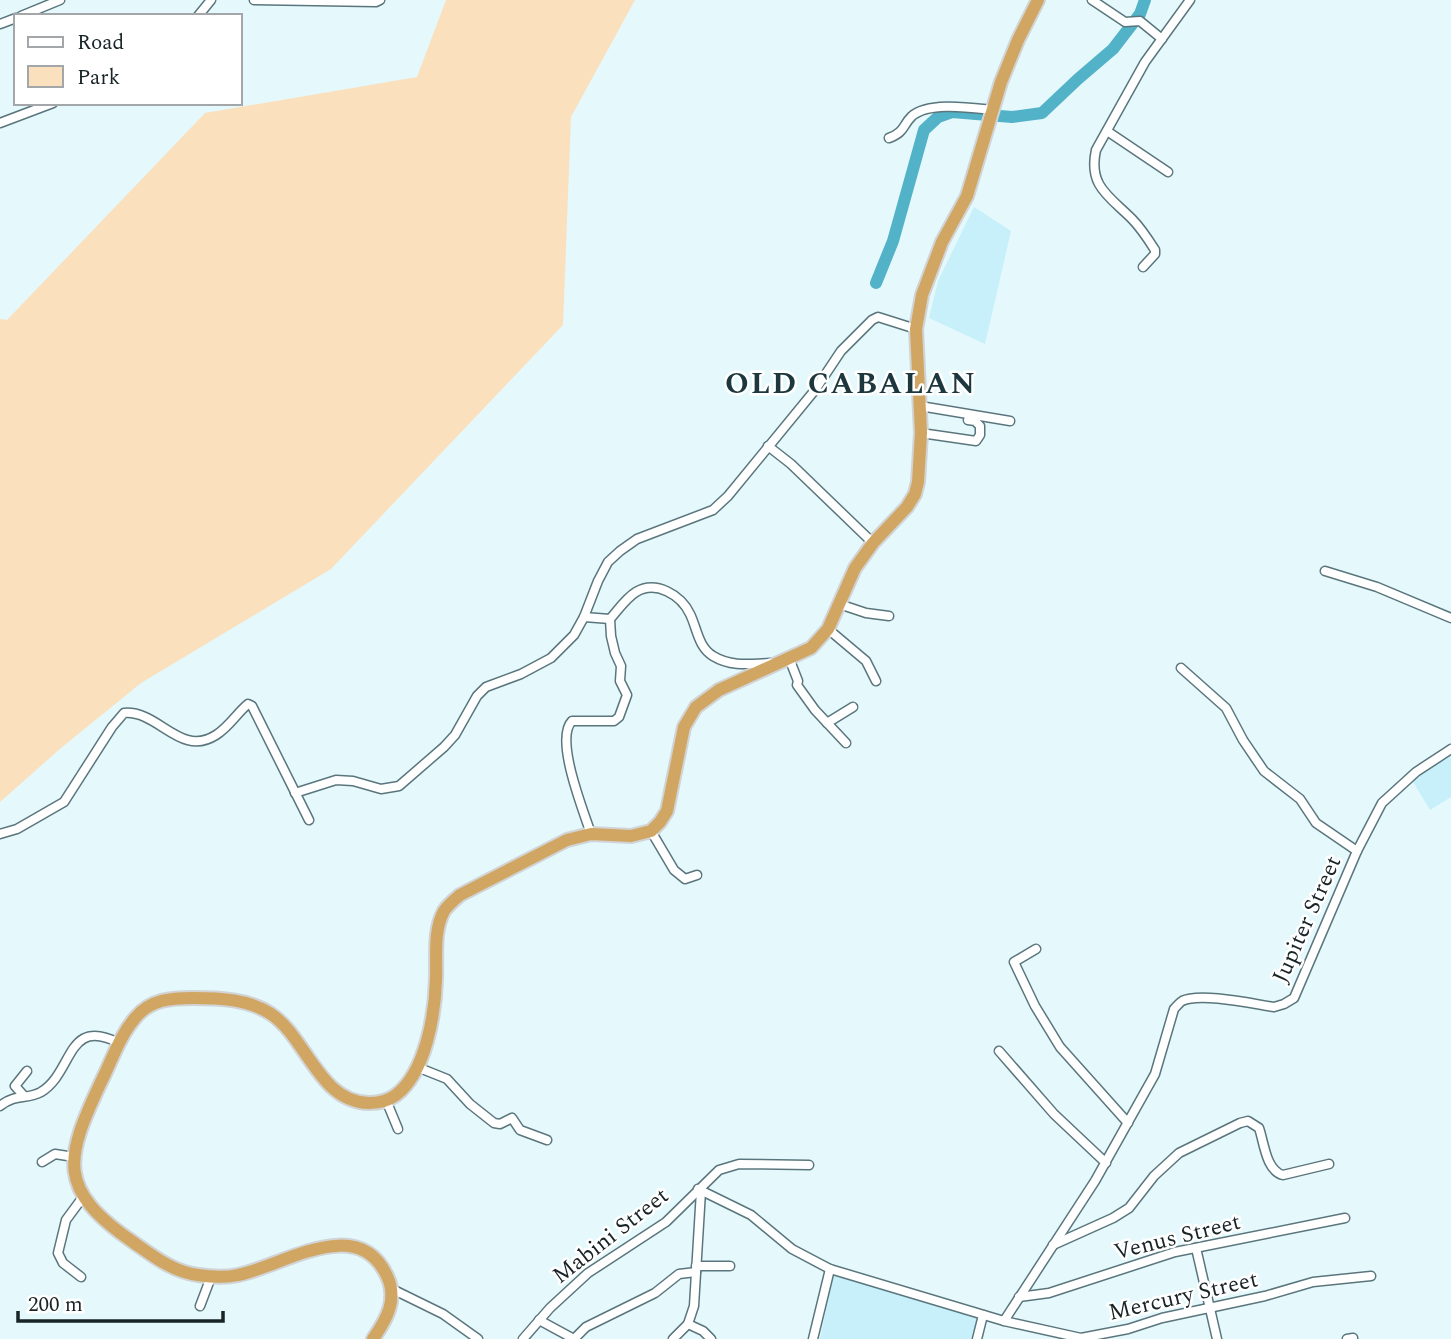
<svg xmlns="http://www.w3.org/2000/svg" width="1451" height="1339" font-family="Spectral,serif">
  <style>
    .built { fill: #c7f0fa }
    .green { fill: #fae0bd }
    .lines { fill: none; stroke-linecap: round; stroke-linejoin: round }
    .river { stroke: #52b2c7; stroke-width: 12 }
    .minor-casing { stroke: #5a767d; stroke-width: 11 }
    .trunk-casing { stroke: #d1d3d4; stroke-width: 16 }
    .minor { stroke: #fff; stroke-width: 8 }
    .trunk { stroke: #d0a662; stroke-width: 12 }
    .labels { text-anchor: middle; stroke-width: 5; stroke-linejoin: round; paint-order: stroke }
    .street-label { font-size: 23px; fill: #192427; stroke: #fff }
    .district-label { font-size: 30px; font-weight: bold; letter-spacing: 2px; fill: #1c373d; stroke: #fff }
  </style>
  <rect width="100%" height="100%" fill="#e5f8fc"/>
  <!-- built -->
  <g class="built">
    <path d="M974,207l37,24 -26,113 -56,-26 9,-37z"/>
    <path d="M1451,753v44l-21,13 -18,-30z"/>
    <path d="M834,1271l145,46 -8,22h-151z"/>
  </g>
  <!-- green -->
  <path class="green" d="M446,0h189l-64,117 -8,208 -232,244 -190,114 -80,65 -61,54v-483l7,1 198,-207 212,-36z"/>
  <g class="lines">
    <!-- river -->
    <path class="river" d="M876,283l17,-42 31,-111 14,-13 14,-5 60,5 30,-4 36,-34 35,-30 27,-35 5,-14"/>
    <!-- minor casing -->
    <g class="minor-casing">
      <g id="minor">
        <path d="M254,0l122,2 4,-2"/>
        <path d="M1092,0l33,22 15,-1 22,18"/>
        <path d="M21,16l39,-16"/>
        <path d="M198,16l13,-16"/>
        <path d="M0,24l16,-6"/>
        <path d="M0,123l53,-20"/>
        <path d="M1107,131l61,41"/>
        <path d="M889,138c16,-6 13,-12 23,-22 17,-15 61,-8 81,-6"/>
        <path d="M1143,267l12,-13v-4c-7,-11 -14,-22 -23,-31 -23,-23 -44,-33 -36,-69l49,-88 45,-62"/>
        <path d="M920,406l90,15"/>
        <path d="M921,433l55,8 4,-6v-9l-5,-5 -7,-1"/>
        <path d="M768,446l23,18 82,79"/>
        <path d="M1325,571l52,16 74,31"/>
        <path d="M839,604l27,9 23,3"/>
        <path d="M584,617l26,2"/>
        <path d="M828,629l38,32 10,20"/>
        <path d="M789,658l9,23 -1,4 18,25 31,33"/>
        <path d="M1181,668l45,40 17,32 21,31 36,28 16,24 41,28"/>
        <path d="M827,723l26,-16"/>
        <path d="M295,793l41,-13 17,1 28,8 18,-3 45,-39 11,-12 22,-39 9,-9 35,-13 30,-16 23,-23 10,-18 14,-36 10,-19 12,-11 17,-12 76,-29 15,-14 87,-106 26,-39 31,-31 6,-3 38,12"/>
        <path d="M651,831l23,39 11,9 12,-4"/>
        <path d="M0,834l17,-5 47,-27 48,-75 12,-14c35,-3 56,45 92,22 13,-8 21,-22 32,-31l4,2 57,114"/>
        <path d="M591,834c-7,-22 -37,-95 -19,-113h42l5,-4 8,-22 -7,-14 1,-15 -6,-13 -4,-17 -1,-17c8,-9 16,-21 26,-27 20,-12 45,3 54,22 7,14 8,33 23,42 18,11 37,8 57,7"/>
        <path d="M1036,949l-22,13 21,44 25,41 68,76"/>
        <path d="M999,1051l55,63 52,49"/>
        <path d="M417,1067l30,12 23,25 24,19 6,1 12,-6 8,12 27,10"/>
        <path d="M24,1096l-9,-10 12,-15"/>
        <path d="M386,1100l12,29"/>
        <path d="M0,1106c16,-13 27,-6 41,-14 33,-20 25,-76 78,-49"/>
        <path d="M42,1162l13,-8 19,3"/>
        <path d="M698,1189l53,26 41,34 38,20 174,52 77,17 47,-9 34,-11 103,-22 48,-14 58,-6"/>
        <path d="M1053,1245l60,-27 16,-10 25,-32 25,-23 61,-30 8,-2 11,7c5,14 7,43 24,47l46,-11"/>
        <path d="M1196,1248l21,91"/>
        <path d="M696,1266h34"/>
        <path d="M81,1277l-18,-14 -5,-10 8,-33 17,-23"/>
        <path d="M392,1289l51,25 35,25"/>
        <path d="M1019,1297l30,-4 126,-41 170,-34"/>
        <path d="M200,1306l11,-29"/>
        <path d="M539,1320l35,19 12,-12 69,-34 24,-19 17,-2"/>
        <path d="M1004,1321l91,-140 60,-107 19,-65c1,-1 7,-8 8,-8 18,-9 72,3 92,6l10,-3 10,-6 63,-147 25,-48 34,-31 35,-23"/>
        <path d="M688,1324l15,7 8,8"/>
        <path d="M523,1339l27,-31 38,-35 78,-51 53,-52 20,-6 70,1"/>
        <path d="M673,1339l15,-15 6,-18 7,-115"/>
        <path d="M813,1339l17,-70"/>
        <path d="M977,1339l6,-24"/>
        <path d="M1347,1339l6,-1"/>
      </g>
    </g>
    <!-- trunk casing -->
    <g class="trunk-casing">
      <path id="trunk" d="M373,1339c14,-20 25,-40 14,-63 -29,-63 -104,-10 -149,-1 -13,3 -27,2 -40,0 -25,-3 -45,-19 -65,-33 -77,-53 -68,-83 -32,-160 11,-22 19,-47 35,-65 15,-18 36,-19 57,-19 26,0 56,1 78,16 36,24 48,88 98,89 10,0 19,-2 27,-8 30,-23 39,-81 40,-116 1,-22 -3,-48 8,-68 4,-6 10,-11 16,-16l107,-55 24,-6 40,2 20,-5 9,-9 7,-11 17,-84 12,-20 23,-17 92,-42 17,-19 27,-61 18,-25 34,-36 8,-13 3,-12 3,-49 -5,-104 6,-34 20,-53 25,-46 34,-114 17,-42 20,-40"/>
    </g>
    <!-- minor -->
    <use href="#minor" class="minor"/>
    <!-- trunk -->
    <use href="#trunk" class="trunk"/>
  </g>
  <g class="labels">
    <!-- street labels -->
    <g class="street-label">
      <text transform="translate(1306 919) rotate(-66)" y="8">Jupiter Street</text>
      <text transform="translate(610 1235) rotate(-38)" y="8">Mabini Street</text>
      <text transform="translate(1177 1236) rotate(-14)" y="8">Venus Street</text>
      <text transform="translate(1183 1295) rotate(-13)" y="8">Mercury Street</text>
    </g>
    <!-- district labels -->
    <g class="district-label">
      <text x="851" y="393">OLD CABALAN</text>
    </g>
  </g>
  <!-- legend -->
  <rect x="14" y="14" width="228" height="91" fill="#ffffff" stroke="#a3a7a9" stroke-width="2"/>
  <rect x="28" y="37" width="35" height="10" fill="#ffffff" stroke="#a3a7a9" stroke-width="2"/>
  <text x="77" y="49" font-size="21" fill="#192427">Road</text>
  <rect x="28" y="66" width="35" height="21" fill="#fae0bd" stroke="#a3a7a9" stroke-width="2"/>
  <text x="77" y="84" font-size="21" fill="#192427">Park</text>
  <!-- scale -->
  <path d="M18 1311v10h205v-10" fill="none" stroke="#192427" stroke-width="3.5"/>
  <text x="28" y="1311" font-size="21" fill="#192427" stroke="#ffffff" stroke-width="5" paint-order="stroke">200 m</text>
</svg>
